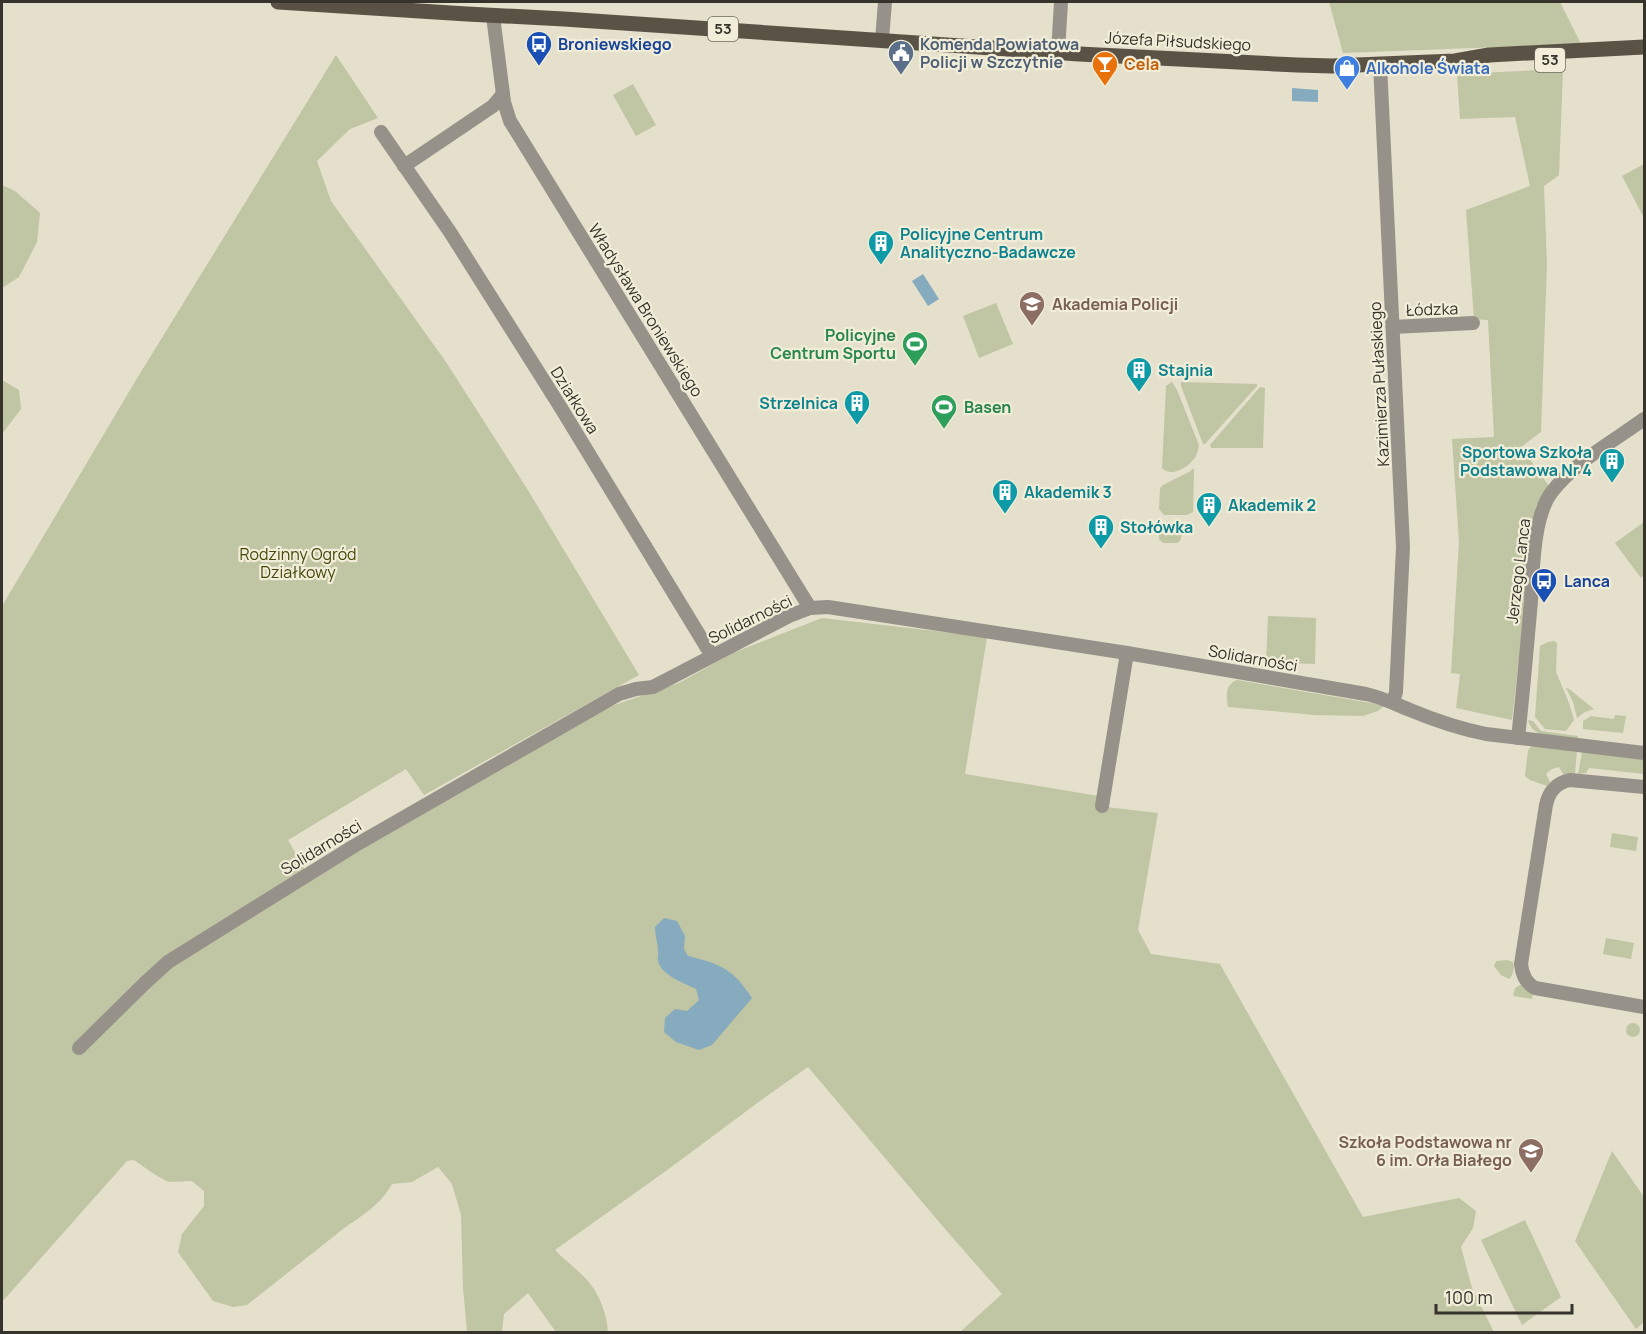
<svg xmlns="http://www.w3.org/2000/svg" width="1646" height="1334" font-family="Manrope,sans-serif">
  <style>
    .green { fill: #c0c5a4 }
    .water { fill: #86abbf }
    .lines { fill: none; stroke-linecap: round; stroke-linejoin: round }
    .minor { stroke: #96928a; stroke-width: 14 }
    .major { stroke: #5a5345; stroke-width: 15 }
    .labels { text-anchor: middle; stroke-width: 4.5; stroke-linejoin: round; paint-order: stroke }
    .shield { fill: #f1edd8; stroke: #6d6b5f; stroke-width: 1.5 }
    .shield-label { font-size: 15px; font-weight: bold; fill: #35332b }
    .street-label { font-size: 16px; fill: #35332b; stroke: #f1edd8 }
    .transit-label { font-size: 16px; font-weight: bold; fill: #164399; stroke: #f1edd8; text-anchor: start }
    .service-label { font-size: 16px; font-weight: bold; fill: #4e5e75; stroke: #f1edd8; text-anchor: start }
    .food-label { font-size: 16px; font-weight: bold; fill: #c56008; stroke: #f1edd8; text-anchor: start }
    .shop-label { font-size: 16px; font-weight: bold; fill: #366cbe; stroke: #f1edd8; text-anchor: start }
    .culture-label { font-size: 16px; font-weight: bold; fill: #0d838f; stroke: #f1edd8; text-anchor: start }
    .education-label { font-size: 16px; font-weight: bold; fill: #785e54; stroke: #f1edd8; text-anchor: start }
    .leisure-label { font-size: 16px; font-weight: bold; fill: #27864d; stroke: #f1edd8; text-anchor: end }
    .park-label { font-size: 16px; fill: #44490b; stroke: #f1edd8 }
  </style>
  <rect width="100%" height="100%" fill="#e4e0cb"/>
  <!-- green -->
  <g class="green">
    <path d="M1329,2h231l21,42 -238,9z"/>
    <path d="M336,55l42,63 -28,11 -33,32 14,40 115,161 80,125 113,188 -215,120 -18,-26 -118,71 17,30 292,-159 82,-28 54,-30 89,-35 165,19 -22,137 134,22 -1,10 60,7 -20,117 13,24 69,10 143,253 96,-19 17,13 -3,17 -12,19 11,41 22,44h-534l42,-38 -57,-65 -137,-162 -44,31 -94,70 -115,82c10,11 22,19 32,30 12,13 20,34 21,52h-52l-28,-39 -24,21 -2,18h-35l-4,-44 -2,-73 -9,-31 -14,-17 -26,15 -20,2c-13,24 -34,33 -54,49 -30,24 -61,48 -91,72l-14,2 -20,-6 -35,-49 4,-18 22,-28v-15l-12,-10 -24,1 -14,-8 -20,-14 -7,1 -125,141v-696l134,-226z"/>
    <path d="M1563,69l-4,106 -15,11 3,78 -6,168 -20,15 28,39 -13,20 -24,214 -56,-12 4,-34 -9,-1 8,-131 -7,-103 42,-2 -6,-117 -14,-1 -8,-109 64,-24 -15,-69 -55,2 -3,-45z"/>
    <path d="M633,84l23,41 -20,11 -23,-41z"/>
    <path d="M1644,164v54l-22,-42z"/>
    <path d="M2,185l13,6 25,22 -3,29 -18,35 -17,11z"/>
    <path d="M996,303l17,41 -34,14 -16,-42z"/>
    <path d="M2,380l17,10 2,19 -19,25z"/>
    <path d="M1172,382l5,8 22,55c-1,5 -2,11 -6,15 -7,9 -23,17 -31,8l4,-82z"/>
    <path d="M1181,382l76,2v2l-52,58h-2l-22,-58z"/>
    <path d="M1260,387l5,1 -2,60h-52l-1,-3z"/>
    <path d="M1194,468l-1,44 -6,3h-23l-5,-6 1,-21 3,-3 26,-13z"/>
    <path d="M1163,522c15,0 24,1 17,19l-3,2h-14l-4,-4c0,-6 -1,-13 4,-17z"/>
    <path d="M1644,522v53l-3,3 -26,-35z"/>
    <path d="M1268,616l48,2 -1,46 -49,-2z"/>
    <path d="M1554,641l3,2 -1,29 13,31 5,17 -8,11 -21,-2 -10,-12 5,-71 8,-4z"/>
    <path d="M1237,680l134,23 13,3 -6,5 -15,5 -48,-1 -87,-8c-2,-12 -3,-22 9,-27z"/>
    <path d="M1566,688l3,1 25,20 -9,3 -8,6 -4,-16z"/>
    <path d="M1615,715l11,1 -3,17 -40,-4v-8l8,-5 23,3z"/>
    <path d="M1528,720l5,1 8,10 37,5v4c-18,-3 -45,0 -50,-20z"/>
    <path d="M1533,745l44,6 -2,23h-12l-4,-7 -7,2 -6,5 4,8 -3,4 -17,-6 -5,-4 3,-26z"/>
    <path d="M1582,752l62,7v15l-55,-6 -3,5 -8,1z"/>
    <path d="M1612,833l26,4 -2,14 -26,-4z"/>
    <path d="M1606,938l28,5 -3,16 -28,-5z"/>
    <path d="M1507,960l6,2c2,5 0,14 -4,17l-8,-4 -7,-9 2,-5z"/>
    <path d="M1520,985h4l9,8 -1,6 -19,-3 2,-8z"/>
    <circle cx="1633" cy="1030" r="7"/>
    <path d="M1612,1151l32,46v125l-8,7 -61,-88z"/>
    <path d="M1525,1220l36,77 -39,28 -41,-85z"/>
  </g>
  <!-- water -->
  <g class="water">
    <path d="M1292,88l26,2v12l-26,-1z"/>
    <path d="M923,274l16,25 -11,7 -16,-25z"/>
    <path d="M664,918l13,3 8,15 -1,13 4,7c33,8 45,13 64,42l-40,47 -13,5 -23,-8 -12,-10 1,-14 10,-9 12,2 12,-11 -3,-11c-12,-6 -35,-14 -38,-28 -1,-3 1,-7 0,-10 0,-8 -3,-15 -3,-24z"/>
  </g>
  <g class="lines">
    <!-- minor -->
    <g class="minor">
      <path d="M493,16l11,86 6,19 300,487"/>
      <path d="M882,40l3,-38"/>
      <path d="M1058,52l3,-50"/>
      <path d="M1380,64l23,483 -7,145 -3,10"/>
      <path d="M381,132l69,100 111,176 151,248"/>
      <path d="M404,166l89,-60 10,-12"/>
      <path d="M1393,327l80,-4"/>
      <path d="M1518,738c5,-45 9,-91 13,-137 2,-31 2,-83 20,-108 22,-30 63,-52 93,-74"/>
      <path d="M1644,787l-74,-7c-14,3 -21,11 -24,25l-25,159c1,11 5,19 14,24l109,19"/>
      <path d="M1102,806l25,-153"/>
      <path d="M79,1048l66,-65 23,-21 186,-116 265,-152 17,-5 17,-2 136,-71 21,-8 18,-1 299,46 239,41c15,3 29,10 44,16 24,10 51,19 76,24l158,19"/>
    </g>
    <!-- major -->
    <path class="major" d="M278,2l189,12 97,5 515,35 218,11 35,1 123,-5 34,-6 155,-8"/>
  </g>
  <!-- icons -->
  <defs>
    <g id="bus-pin" transform="scale(1.35)"><path d="M0 17L-7.5 6A9.5 9.5 0 1 1 7.5 6Z" fill="#1a4fb4" stroke="#f1edd8"/><path d="M-5-6H5V4H4V6H2V4H-2V6H-4V4H-5ZM-3.5-4V0h7V-4ZM-3.5 1.2v1.5H-2V1.2ZM2 1.2v1.5H3.5V1.2Z" fill="#fff"/></g>
    <g id="civic-pin" transform="scale(1.35)"><path d="M0 17L-7.5 6A9.5 9.5 0 1 1 7.5 6Z" fill="#5c6f8a" stroke="#f1edd8"/><path d="M-.6-6.5H3V-4.5H.6V-3L4-1V1h2V6H-6V1h2V-1L-.6-3ZM-1.2 2.5V6h2.4V2.5Z" fill="#fff"/></g>
    <g id="bar-pin" transform="scale(1.35)"><path d="M0 17L-7.5 6A9.5 9.5 0 1 1 7.5 6Z" fill="#e8710a" stroke="#f1edd8"/><path d="M-6-5H6L.8 .8V4.5H3.5V6h-7V4.5H-.8V.8Z" fill="#fff"/></g>
    <g id="shop-pin" transform="scale(1.35)"><path d="M0 17L-7.5 6A9.5 9.5 0 1 1 7.5 6Z" fill="#3f7fe0" stroke="#f1edd8"/><path d="M-5-2.5h2.3a2.7 3.5 0 0 1 5.4 0H5L5.5 6h-11ZM-1.5-2.5h3a1.5 2.3 0 0 0-3 0Z" fill="#fff"/></g>
    <g id="building-pin" transform="scale(1.35)"><path d="M0 17L-7.5 6A9.5 9.5 0 1 1 7.5 6Z" fill="#0f9aa8" stroke="#f1edd8"/><path d="M-4-6H4V6H1V3H-1V6H-4ZM-2.5-4.3h1.7v1.8h-1.7ZM.8-4.3h1.7v1.8H.8ZM-2.5-1h1.7V.8h-1.7ZM.8-1h1.7V.8H.8Z" fill="#fff"/></g>
    <g id="university-pin" transform="scale(1.35)"><path d="M0 17L-7.5 6A9.5 9.5 0 1 1 7.5 6Z" fill="#8d6e63" stroke="#f1edd8"/><path d="M0-5L7-2L0 1L-7-2ZM-4 1L0 2.5L4 1V4Q0 6-4 4Z" fill="#fff"/></g>
    <g id="stadium-pin" transform="scale(1.35)"><path d="M0 17L-7.5 6A9.5 9.5 0 1 1 7.5 6Z" fill="#2e9e5b" stroke="#f1edd8"/><path d="M0-5a6.5 5 0 1 0 0 10a6.5 5 0 1 0 0-10ZM-3.5-1.8h7v3.6h-7Z" fill="#fff"/></g>
    <g id="school-pin" transform="scale(1.35)"><path d="M0 17L-7.5 6A9.5 9.5 0 1 1 7.5 6Z" fill="#8d6e63" stroke="#f1edd8"/><path d="M0-5L7-2L0 1L-7-2ZM-4 1L0 2.5L4 1V4Q0 6-4 4Z" fill="#fff"/></g>
  </defs>
  <g fill-rule="evenodd">
    <use href="#bus-pin" x="539" y="44"/>
    <use href="#civic-pin" x="901" y="53"/>
    <use href="#bar-pin" x="1105" y="64"/>
    <use href="#shop-pin" x="1347" y="68"/>
    <use href="#building-pin" x="881" y="243"/>
    <use href="#university-pin" x="1032" y="304"/>
    <use href="#stadium-pin" x="915" y="344"/>
    <use href="#building-pin" x="1139" y="370"/>
    <use href="#building-pin" x="857" y="403"/>
    <use href="#stadium-pin" x="944" y="407"/>
    <use href="#building-pin" x="1612" y="461"/>
    <use href="#building-pin" x="1005" y="492"/>
    <use href="#building-pin" x="1209" y="505"/>
    <use href="#building-pin" x="1101" y="527"/>
    <use href="#bus-pin" x="1544" y="581"/>
    <use href="#school-pin" x="1531" y="1151"/>
  </g>
  <g class="labels">
    <!-- shield labels -->
    <g class="shield">
      <rect x="708" y="17" width="30" height="24" rx="4.5"/>
      <rect x="1535" y="48" width="30" height="24" rx="4.5"/>
    </g>
    <g class="shield-label">
      <text x="723" y="34">53</text>
      <text x="1550" y="65">53</text>
    </g>
    <!-- street labels -->
    <g class="street-label">
      <text transform="translate(1178 41) rotate(3)" y="6">Józefa Piłsudskiego</text>
      <text transform="translate(1432 309) rotate(-2)" y="6">Łódzka</text>
      <text transform="translate(646 310) rotate(58)" y="6">Władysława Broniewskiego</text>
      <text transform="translate(1379 384) rotate(-93)" y="6">Kazimierza Pułaskiego</text>
      <text transform="translate(575 400) rotate(58)" y="6">Działkowa</text>
      <text transform="translate(1518 571) rotate(-83)" y="6">Jerzego Lanca</text>
      <text transform="translate(750 619) rotate(-26)" y="6">Solidarności</text>
      <text transform="translate(1253 658) rotate(10)" y="6">Solidarności</text>
      <text transform="translate(321 847) rotate(-31)" y="6">Solidarności</text>
    </g>
    <!-- transit labels -->
    <g class="transit-label">
      <text x="558" y="50">Broniewskiego</text>
      <text x="1564" y="587">Lanca</text>
    </g>
    <!-- service labels -->
    <g class="service-label">
      <text x="920" y="50">Komenda Powiatowa<tspan x="920" dy="18">Policji w Szczytnie</tspan></text>
    </g>
    <!-- food labels -->
    <g class="food-label">
      <text x="1124" y="70">Cela</text>
    </g>
    <!-- shop labels -->
    <g class="shop-label">
      <text x="1366" y="74">Alkohole Świata</text>
    </g>
    <!-- culture labels -->
    <g class="culture-label">
      <text x="900" y="240">Policyjne Centrum<tspan x="900" dy="18">Analityczno-Badawcze</tspan></text>
      <text x="1158" y="376">Stajnia</text>
      <text x="838" y="409" text-anchor="end">Strzelnica</text>
      <text x="1592" y="458" text-anchor="end">Sportowa Szkoła<tspan x="1592" dy="18">Podstawowa Nr 4</tspan></text>
      <text x="1024" y="498">Akademik 3</text>
      <text x="1228" y="511">Akademik 2</text>
      <text x="1120" y="533">Stołówka</text>
    </g>
    <!-- education labels -->
    <g class="education-label">
      <text x="1052" y="310">Akademia Policji</text>
      <text x="1512" y="1148" text-anchor="end">Szkoła Podstawowa nr<tspan x="1512" dy="18">6 im. Orła Białego</tspan></text>
    </g>
    <!-- leisure labels -->
    <g class="leisure-label">
      <text x="896" y="341">Policyjne<tspan x="896" dy="18">Centrum Sportu</tspan></text>
      <text x="964" y="413" text-anchor="start">Basen</text>
    </g>
    <!-- park labels -->
    <g class="park-label">
      <text x="298" y="560">Rodzinny Ogród<tspan x="298" dy="18">Działkowy</tspan></text>
    </g>
  </g>
  <!-- border -->
  <rect width="1646" height="1334" fill="none" stroke="#35332b" stroke-width="6"/>
  <!-- scale -->
  <path d="M1436 1304v9h136v-9" fill="none" stroke="#35332b" stroke-width="3"/>
  <text x="1445" y="1304" font-size="18" fill="#35332b" stroke="#f1edd8" stroke-width="4.5" paint-order="stroke">100 m</text>
</svg>
